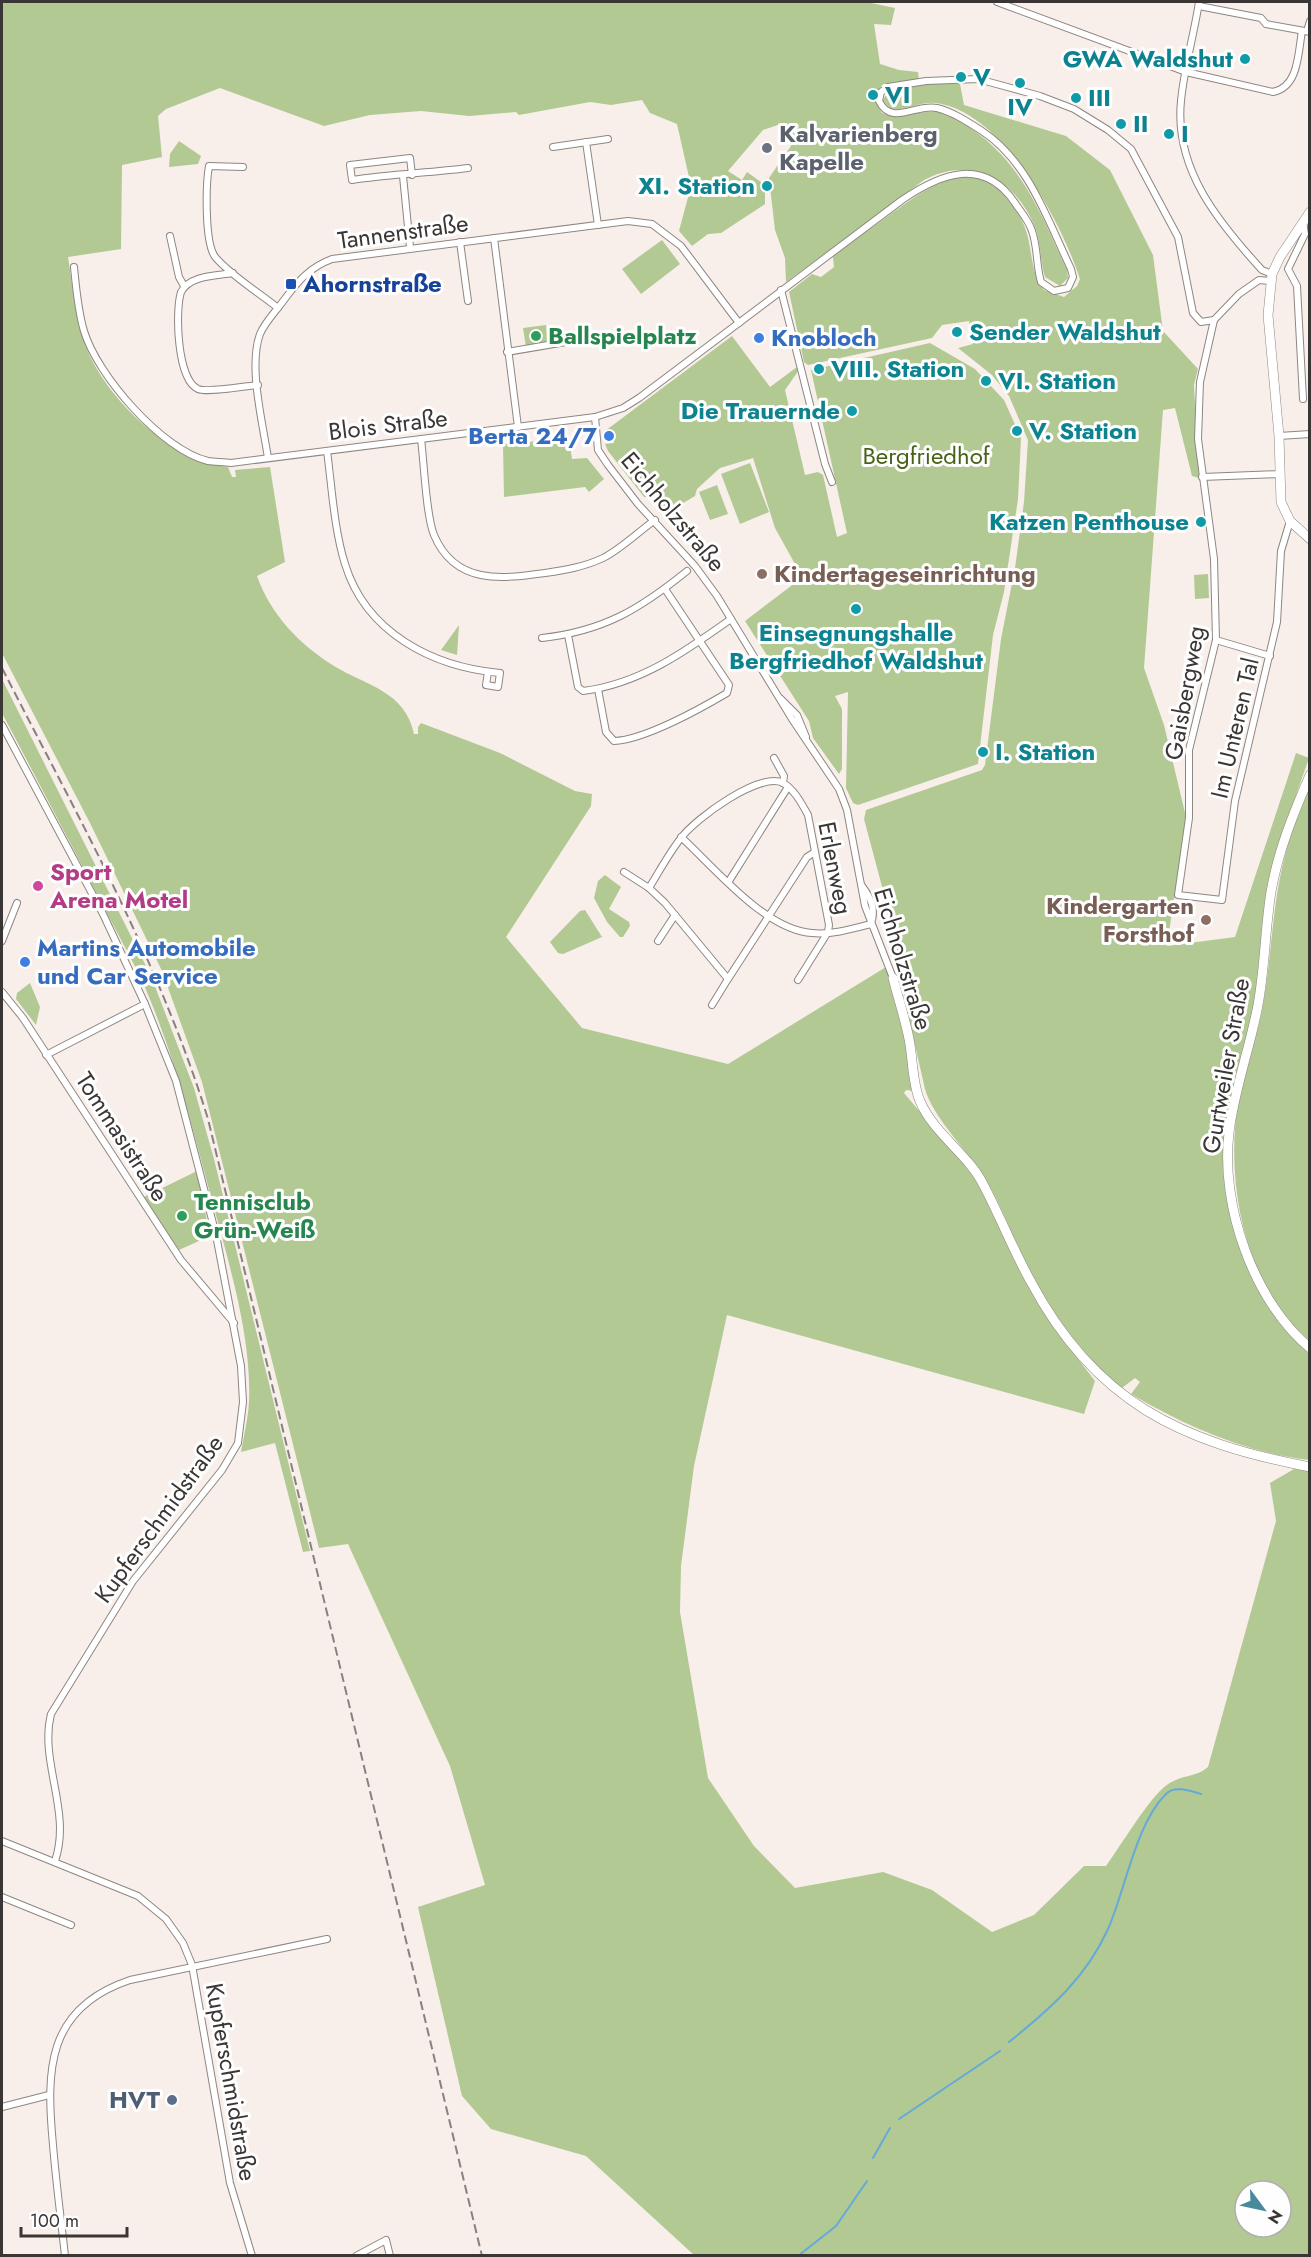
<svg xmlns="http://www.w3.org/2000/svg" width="1311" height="2257" font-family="Jost,sans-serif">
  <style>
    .green { fill: #b2c993; fill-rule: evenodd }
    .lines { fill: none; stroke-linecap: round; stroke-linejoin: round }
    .stream { stroke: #65a9da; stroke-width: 2 }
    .street-casing { stroke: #8e8682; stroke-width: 8 }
    .secondary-casing { stroke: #8e8682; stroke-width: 10 }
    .street { stroke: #fff; stroke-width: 6 }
    .secondary { stroke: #fff; stroke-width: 9 }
    .rail { stroke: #87817f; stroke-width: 2; stroke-dasharray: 9 4.5; stroke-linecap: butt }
    .culture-dot { fill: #0f9aa8; stroke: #fefefe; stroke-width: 2 }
    .worship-dot { fill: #6b7280; stroke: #fefefe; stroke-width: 2 }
    .transit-dot { fill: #1a4fb4; stroke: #fefefe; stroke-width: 2 }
    .leisure-dot { fill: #2e9e5b; stroke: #fefefe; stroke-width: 2 }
    .shop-dot { fill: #3f7fe0; stroke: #fefefe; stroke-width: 2 }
    .education-dot { fill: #8d6e63; stroke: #fefefe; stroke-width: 2 }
    .hotel-dot { fill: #d1479c; stroke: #fefefe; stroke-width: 2 }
    .service-dot { fill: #5c6f8a; stroke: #fefefe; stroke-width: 2 }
    .labels { text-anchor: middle; stroke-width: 6; stroke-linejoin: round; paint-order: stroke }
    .culture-label { font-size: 24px; font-weight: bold; fill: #0d838f; stroke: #fefefe; text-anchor: start }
    .worship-label { font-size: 24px; font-weight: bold; fill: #5b616d; stroke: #fefefe; text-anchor: start }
    .street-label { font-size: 24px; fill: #3a3635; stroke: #fefefe }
    .transit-label { font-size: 24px; font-weight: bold; fill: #164399; stroke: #fefefe; text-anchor: start }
    .leisure-label { font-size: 24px; font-weight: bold; fill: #27864d; stroke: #fefefe; text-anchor: start }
    .shop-label { font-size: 24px; font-weight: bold; fill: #366cbe; stroke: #fefefe; text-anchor: start }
    .park-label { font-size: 24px; fill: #486218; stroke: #fefefe }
    .education-label { font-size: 24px; font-weight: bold; fill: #785e54; stroke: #fefefe; text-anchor: start }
    .hotel-label { font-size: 24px; font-weight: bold; fill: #b23c85; stroke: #fefefe; text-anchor: start }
    .service-label { font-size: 24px; font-weight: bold; fill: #4e5e75; stroke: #fefefe; text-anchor: end }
  </style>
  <rect width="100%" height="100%" fill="#f8efea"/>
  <!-- green -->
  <g class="green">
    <path d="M2,2h864l29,6 -4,17 -17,-1 6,40 19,6 19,2 1,8 -25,2 -13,4 -5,14 6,13c21,8 41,-6 63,0 10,3 19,10 28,17 51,36 68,85 94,140l1,8 -8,8 -15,-9c-5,-17 -4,-34 -10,-50 -20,-48 -63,-72 -111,-47l-138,102 -1,-24 -10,-28 -6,-52 22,-32 -5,-18 -5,-4 -18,6 -35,41 14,9 5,-8 18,13v19l-44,29 -13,1 -16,12 -13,-15 12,-45 -14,-62 -27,-11 -8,-13 -31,5 -21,-3 -71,13 -3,-3 -47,4 -48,-5 -51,4 -46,11 -104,-38 -54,21 -8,7 4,41 -40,8 -1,84 -53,8c4,24 6,49 12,72 15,61 86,130 148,138l4,10h4l-1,-7 35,-3 15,95 -28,14c14,39 42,68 77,90 33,20 71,25 80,68h4v-7l3,-4 79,30 75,38 17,3 -1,12 -85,131 76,91 146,36 158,-97 19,73 9,51 -8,-1 -2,3 76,90 48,102 37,57 30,39 -11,33 -357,-99 -33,151 -13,100 -1,46 28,166 46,68 41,42 88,-16 49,18 60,42 42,-17 50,-49h22c15,-21 39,-61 56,-77 17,-16 33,-10 46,-22l68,-246 -6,-38 24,-14 15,2v784h-615l-108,-99 -95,-27 -29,-33 -44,-189 67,-22 -35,-119 -102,-222 -29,4 -117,-466 -40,-111 -71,-146 -89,-172zM1245,2191h36v36h-36z"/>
    <path d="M919,84h41l4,21 102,31 44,34 43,85 10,76 35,38 -4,16 5,93 -7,-2 -17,-68 -12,2 -19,258 20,57 22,92 -19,129 68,-9 61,-184 13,5 -24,69 -30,178 -30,131 -2,33 6,40 55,116 25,27v108c-64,-8 -122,-33 -178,-66l9,-12 -5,-4 -13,10c-30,-22 -68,-72 -86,-105 -19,-34 -31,-71 -50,-103 -17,-28 -53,-62 -61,-91l-25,-110 -8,-55 -28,-105 2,-9 116,-40 3,-5 16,-126 14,-71 9,-66 4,-62 -19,-44 -17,-21 -34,-27 15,-4 -4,-23 -27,4 -10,13 -124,27 -4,-3 -15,-70 23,-18 9,3 13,-10 -1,-10c19,-16 39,-29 59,-44 48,-35 89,-62 128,4 15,26 7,51 24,73l20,7 13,-11 3,-7c-19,-58 -77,-167 -144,-176 -15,-2 -30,8 -45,6l-8,-8c4,-14 24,-15 36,-17z"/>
    <path d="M179,141l22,15 -3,8 -29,3 1,-13z"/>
    <path d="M662,240l18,24 -39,30 -19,-25z"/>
    <path d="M546,325l2,19 -22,3 -3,-19z"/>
    <path d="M732,336l38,51 27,-20 2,3 -14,20 20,85 13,-3 5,3 14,62 10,-4 -36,-163 119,-27 45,26 29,31 17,38 -3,61 -14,93 -11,43 -15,129 -120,41 -5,-2 -7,-15 2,-96 -13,4 7,13v60l-3,5 -26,-36 -4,-17 -64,-100 46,-35 9,-13 -25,-45 -22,-70 -33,10 -23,21 -2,7 -27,16 -16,-15h-8l-36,-46 -3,-7 9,-1 -1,-12h-8z"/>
    <path d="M569,439l3,20 15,-1 17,21 -15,13 -4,-5 -81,10 -1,-53z"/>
    <path d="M750,463l19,49 -29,12 -19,-50z"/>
    <path d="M717,485l11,29 -18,6 -11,-28z"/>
    <path d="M1208,574l1,24 -14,1 -1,-24z"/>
    <path d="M459,625l-2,30 -16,-5z"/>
    <path d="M2,679l149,297 43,112 20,71 96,392 -7,1 -28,-109 -34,9c3,-17 7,-33 8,-50 3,-65 -21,-142 -38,-205 -20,-75 -39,-150 -71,-221l-138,-263z"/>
    <path d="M1309,787v553c-66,-55 -85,-162 -70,-243 6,-31 19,-61 24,-92 9,-50 9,-101 22,-149 6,-24 15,-46 24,-69z"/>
    <path d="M605,875l16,12 -12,22 20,13 1,4 -7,11h-3l-13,-15 -13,-24 4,-17z"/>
    <path d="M585,910l17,27 -39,17 -5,-1 -8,-11 30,-31z"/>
    <path d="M30,983l10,24 -4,18 -20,-26 1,-6z"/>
    <path d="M197,1171l13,65 -31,14 -35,-53z"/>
  </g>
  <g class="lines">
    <!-- stream -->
    <g class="stream">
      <path d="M1009,2042c41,-33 77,-64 99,-113 17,-38 28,-106 58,-135 9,-9 24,-3 35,0"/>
      <path d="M899,2119l101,-68"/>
      <path d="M873,2158l17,-30"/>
      <path d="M798,2256l38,-30 31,-45"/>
    </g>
    <!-- street casing -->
    <g class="street-casing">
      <g id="street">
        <path d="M997,2l189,70 87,20c26,-5 25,-39 29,-61"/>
        <path d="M1199,2c-5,33 -15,66 -18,99 -7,68 38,122 81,169l10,4"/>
        <path d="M1199,6l62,12 5,6 44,8"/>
        <path d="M1307,31l3,-10"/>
        <path d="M586,142l12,83"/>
        <path d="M553,147l55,-8"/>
        <path d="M243,167l-34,-1c-3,17 -5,79 7,92 17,19 42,34 62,50"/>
        <path d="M412,175l-2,-17 -60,7 2,15c39,-6 76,-7 116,-12"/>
        <path d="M403,176l7,71"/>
        <path d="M1303,222l2,12 -17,35 9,17 6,113"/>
        <path d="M170,236l9,41 5,9"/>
        <path d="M494,238l24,189"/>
        <path d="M460,242l8,59"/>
        <path d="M74,267c2,21 4,44 10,64 13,44 78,119 124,130 8,1 16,1 23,2l364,-46 28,-9 16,-10 263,-198c38,-26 81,-44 113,3 6,9 14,18 17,28 6,17 4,34 9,51l13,9 14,-3 5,-11 -2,-8c-23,-48 -42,-107 -89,-138 -14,-9 -29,-19 -45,-23 -21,-5 -45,19 -58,-7l2,-9 7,-5 38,-6 52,-2 62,17 34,13 34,21 23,19 47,88 15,76 8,9 13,-2"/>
        <path d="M233,273c-17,3 -43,2 -52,19 -6,19 -4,88 17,97 10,4 47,-3 60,-4"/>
        <path d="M1270,281l-11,-1 -20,14 -25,26 -14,62 -2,57 16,120 2,81 -27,110v68l-11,77 44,5 13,-99 42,-179 4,-71 9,-30"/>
        <path d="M781,290l44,174 7,18"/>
        <path d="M507,352l82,-14"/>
        <path d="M595,417l3,33 10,15 30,39 57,62 22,30 75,123 47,70 8,21 18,96 28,72"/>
        <path d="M1279,436l31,-2"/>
        <path d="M421,439c3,23 5,77 13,96 21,50 67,44 111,38 20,-3 39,-6 58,-15 18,-9 35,-26 52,-38"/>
        <path d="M327,451c5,37 7,78 18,113 21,69 88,103 155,109l-2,14 -12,-2 2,-13"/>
        <path d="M268,458c-5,-34 -20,-91 -8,-124 5,-12 16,-23 24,-34 14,-19 26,-33 48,-41l296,-38 24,3 29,22 58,77"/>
        <path d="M1202,477l78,-3"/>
        <path d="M568,635l10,52 5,4c57,-7 103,-40 148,-72"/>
        <path d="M542,638c62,-7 98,-29 145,-67"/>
        <path d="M1216,640l54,16"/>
        <path d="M598,689l8,43 8,9c30,-1 86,-32 113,-48l2,-8 -64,-96"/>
        <path d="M781,699l16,16 9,22"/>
        <path d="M2,725l101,189 42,90 31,77 40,154 25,131 2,36 -5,41 -16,27 -89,111 -82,133c-12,48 21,98 4,147"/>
        <path d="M774,758l10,18 -1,7"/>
        <path d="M681,837c34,31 84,93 131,96 19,2 40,-4 59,-9"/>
        <path d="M624,872l25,16 16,15 63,76 79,-122 8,-5"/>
        <path d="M729,881l59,-94"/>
        <path d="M862,886c9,12 14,23 9,37"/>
        <path d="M649,888c10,-16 20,-35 32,-50 14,-19 79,-67 102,-55 11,6 19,21 25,32l21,110 -1,7 -30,48"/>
        <path d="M2,941l15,-38"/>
        <path d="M658,941l17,-26"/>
        <path d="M2,992l21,26 158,242 53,63"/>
        <path d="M712,1005l16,-26"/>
        <path d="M46,1055l99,-51"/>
        <path d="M2,1841l136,55 28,23 17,24 9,22 38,218 22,73"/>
        <path d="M2,1897l69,28"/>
        <path d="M2,2107l47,-12"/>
        <path d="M65,2256c-4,-37 -9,-74 -12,-111 -7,-74 -7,-137 77,-165l197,-41"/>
        <path d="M356,2256l30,-16 4,16"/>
      </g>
    </g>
    <!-- secondary casing -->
    <g class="secondary-casing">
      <g id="secondary">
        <path d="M1310,212l-30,45 -8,17 -4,41 11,121 2,66 9,19 20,18"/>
        <path d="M1310,775c-16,37 -32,76 -39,117 -6,37 -6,75 -13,113 -8,43 -24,85 -29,128 -9,72 25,169 81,215"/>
        <path d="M893,978c5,20 12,40 16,61 4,19 3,44 11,62 13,32 48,53 63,83 17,32 30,66 48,98 64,120 149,160 279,185"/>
      </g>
    </g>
    <!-- street -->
    <use href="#street" class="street"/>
    <!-- secondary -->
    <use href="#secondary" class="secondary"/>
    <!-- rail -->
    <path class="rail" d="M2,668c75,147 157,292 206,451l274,1137"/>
  </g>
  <!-- markers -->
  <g class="culture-dot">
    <circle cx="1245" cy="59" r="6"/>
    <circle cx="961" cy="77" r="6"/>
    <circle cx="1020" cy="83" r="6"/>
    <circle cx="873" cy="95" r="6"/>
    <circle cx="1076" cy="98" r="6"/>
    <circle cx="1121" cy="124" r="6"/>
    <circle cx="1169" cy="134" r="6"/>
    <circle cx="767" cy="186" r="6"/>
    <circle cx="957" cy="332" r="6"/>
    <circle cx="819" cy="369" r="6"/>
    <circle cx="986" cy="381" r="6"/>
    <circle cx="852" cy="411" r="6"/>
    <circle cx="1017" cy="431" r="6"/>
    <circle cx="1201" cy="522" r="6"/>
    <circle cx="856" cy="609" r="6"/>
    <circle cx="983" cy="752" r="6"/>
  </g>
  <circle class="worship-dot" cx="767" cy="148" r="6"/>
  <rect class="transit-dot" x="285" y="278" width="12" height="12" rx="3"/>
  <g class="leisure-dot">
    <circle cx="536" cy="336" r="6"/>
    <circle cx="182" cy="1216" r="6"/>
  </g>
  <g class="shop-dot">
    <circle cx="759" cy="338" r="6"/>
    <circle cx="609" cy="436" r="6"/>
    <circle cx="25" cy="962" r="6"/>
  </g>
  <g class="education-dot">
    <circle cx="762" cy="574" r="6"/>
    <circle cx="1206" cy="920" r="6"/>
  </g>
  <circle class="hotel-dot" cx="38" cy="886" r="6"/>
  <circle class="service-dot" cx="172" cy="2100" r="6"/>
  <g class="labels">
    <!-- culture labels -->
    <g class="culture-label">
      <text x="1233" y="67" text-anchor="end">GWA Waldshut</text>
      <text x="973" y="85">V</text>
      <text x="885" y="103">VI</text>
      <text x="1088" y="106">III</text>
      <text x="1020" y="115" text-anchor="middle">IV</text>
      <text x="1133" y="132">II</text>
      <text x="1181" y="142">I</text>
      <text x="755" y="194" text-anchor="end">XI. Station</text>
      <text x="969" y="340">Sender Waldshut</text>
      <text x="831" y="377">VIII. Station</text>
      <text x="998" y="389">VI. Station</text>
      <text x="840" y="419" text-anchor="end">Die Trauernde</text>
      <text x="1029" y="439">V. Station</text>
      <text x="1189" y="530" text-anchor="end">Katzen Penthouse</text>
      <text x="856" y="641" text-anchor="middle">Einsegnungshalle<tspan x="856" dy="28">Bergfriedhof Waldshut</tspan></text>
      <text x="995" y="760">I. Station</text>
    </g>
    <!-- worship labels -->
    <g class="worship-label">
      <text x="779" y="142">Kalvarienberg<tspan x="779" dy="28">Kapelle</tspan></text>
    </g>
    <!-- street labels -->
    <g class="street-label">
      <text transform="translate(403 232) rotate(-8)" y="8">Tannenstraße</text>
      <text transform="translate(388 425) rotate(-7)" y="8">Blois Straße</text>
      <text transform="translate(673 512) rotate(50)" y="8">Eichholzstraße</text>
      <text transform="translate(1185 693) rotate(-80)" y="8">Gaisbergweg</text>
      <text transform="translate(1235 728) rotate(-77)" y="8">Im Unteren Tal</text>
      <text transform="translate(835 868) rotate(79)" y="8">Erlenweg</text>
      <text transform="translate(903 959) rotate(73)" y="8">Eichholzstraße</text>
      <text transform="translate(1226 1066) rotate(-80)" y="8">Gurtweiler Straße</text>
      <text transform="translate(122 1137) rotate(57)" y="8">Tommasistraße</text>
      <text transform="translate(159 1519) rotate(-54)" y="8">Kupferschmidstraße</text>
      <text transform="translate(231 2082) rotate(80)" y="8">Kupferschmidstraße</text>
    </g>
    <!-- transit labels -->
    <g class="transit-label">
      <text x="303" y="292">Ahornstraße</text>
    </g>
    <!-- leisure labels -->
    <g class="leisure-label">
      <text x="548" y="344">Ballspielplatz</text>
      <text x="194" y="1210">Tennisclub<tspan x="194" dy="28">Grün-Weiß</tspan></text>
    </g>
    <!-- shop labels -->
    <g class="shop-label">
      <text x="771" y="346">Knobloch</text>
      <text x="597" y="444" text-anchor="end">Berta 24/7</text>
      <text x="37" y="956">Martins Automobile<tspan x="37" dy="28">und Car Service</tspan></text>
    </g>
    <!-- park labels -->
    <g class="park-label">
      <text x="926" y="464">Bergfriedhof</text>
    </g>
    <!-- education labels -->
    <g class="education-label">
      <text x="774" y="582">Kindertageseinrichtung</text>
      <text x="1194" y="914" text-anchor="end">Kindergarten<tspan x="1194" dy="28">Forsthof</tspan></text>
    </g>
    <!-- hotel labels -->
    <g class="hotel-label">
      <text x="50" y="880">Sport<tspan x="50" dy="28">Arena Motel</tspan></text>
    </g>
    <!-- service labels -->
    <g class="service-label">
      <text x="160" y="2108">HVT</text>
    </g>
  </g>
  <!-- border -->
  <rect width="1311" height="2257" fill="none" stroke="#3a3635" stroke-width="6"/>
  <!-- north arrow -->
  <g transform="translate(1263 2209) rotate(123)"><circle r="28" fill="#fefefe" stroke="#b0aeae" stroke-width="1.5"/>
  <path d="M0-4.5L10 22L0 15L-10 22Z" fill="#48899b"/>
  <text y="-9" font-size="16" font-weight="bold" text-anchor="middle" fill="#3a3635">N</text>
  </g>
  <!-- scale -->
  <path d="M21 2227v9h106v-9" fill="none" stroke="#3a3635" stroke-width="3"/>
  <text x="30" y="2227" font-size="18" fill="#3a3635" stroke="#fefefe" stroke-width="4.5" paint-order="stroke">100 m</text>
</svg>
